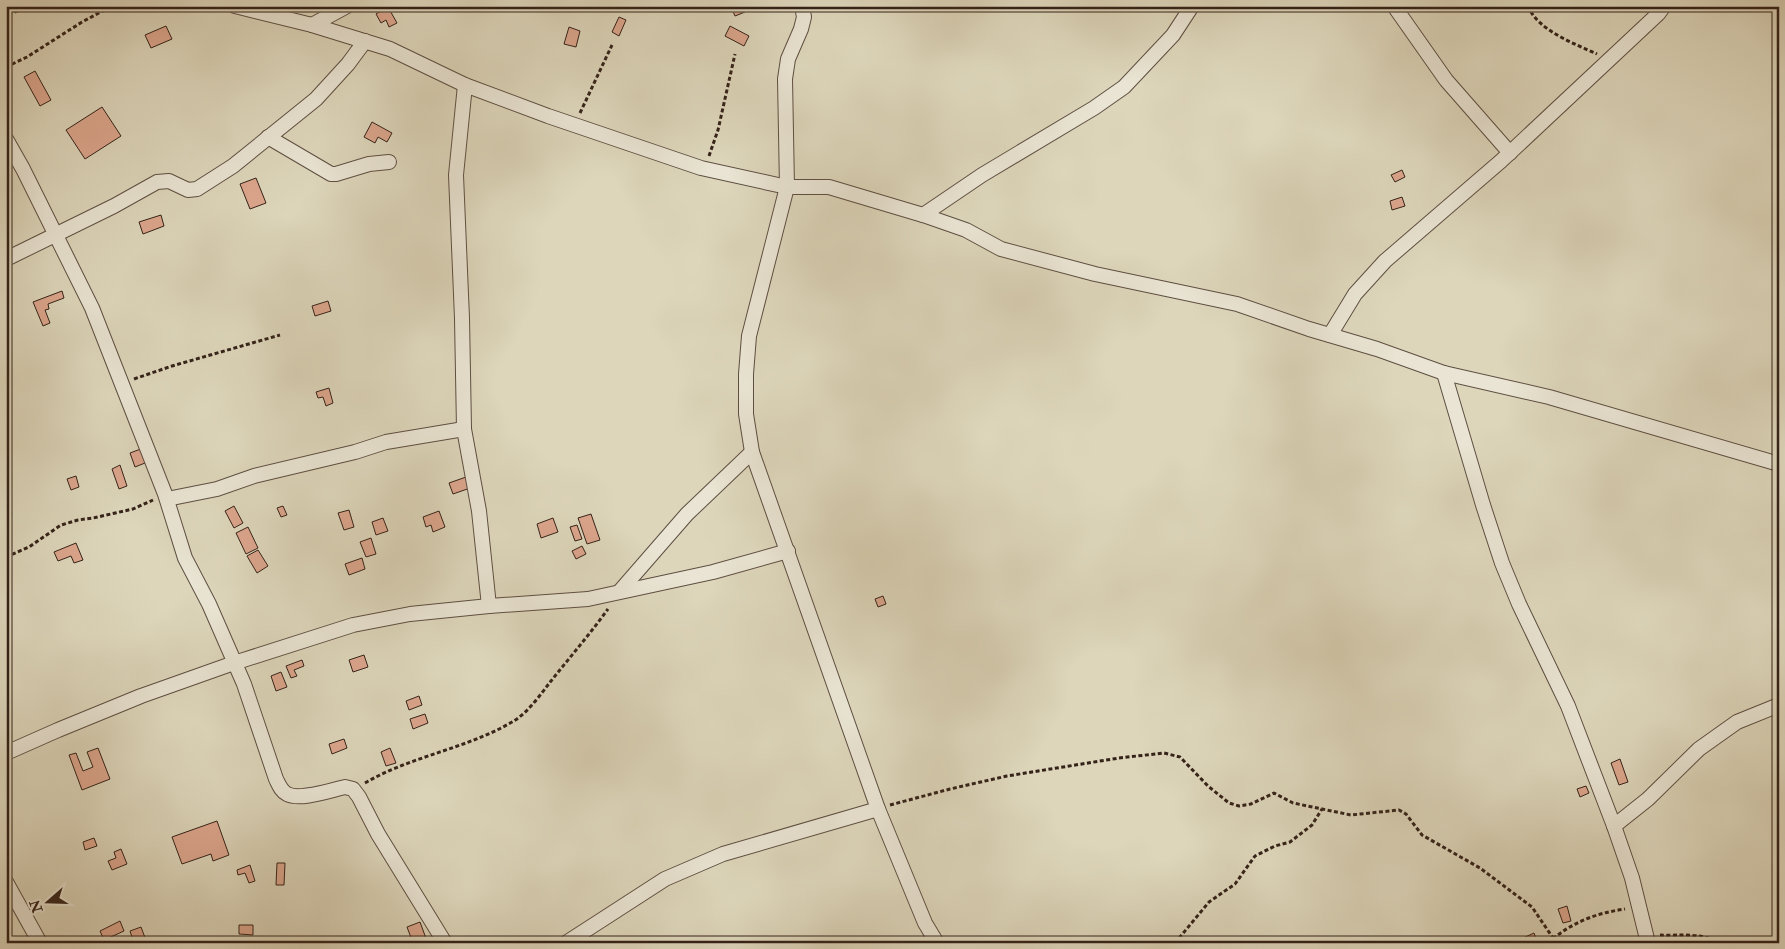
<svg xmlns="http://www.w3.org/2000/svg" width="1785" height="949" font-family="'IM FELL Double Pica',serif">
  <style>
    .building { fill: #dca68d; stroke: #342219 }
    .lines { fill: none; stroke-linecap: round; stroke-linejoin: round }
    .street-casing { stroke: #5e4f42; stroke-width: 16 }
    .path { stroke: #342219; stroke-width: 3; stroke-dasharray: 4 2.5; stroke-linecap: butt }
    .street { stroke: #e9e4d3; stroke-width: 14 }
  </style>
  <rect width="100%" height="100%" fill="#ddd6bb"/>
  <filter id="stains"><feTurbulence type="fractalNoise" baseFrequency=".004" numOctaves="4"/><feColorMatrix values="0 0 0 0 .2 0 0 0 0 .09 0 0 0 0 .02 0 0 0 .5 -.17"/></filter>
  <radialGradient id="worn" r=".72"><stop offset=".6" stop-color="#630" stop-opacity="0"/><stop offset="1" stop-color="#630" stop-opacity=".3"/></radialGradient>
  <!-- building -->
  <g class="building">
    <path d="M13,6h14l1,2 -13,5z"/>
    <path d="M743,6l2,6 -10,4 -4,-9z"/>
    <path d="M388,7l9,16 -8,4 -3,-7 -5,3 -5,-9z"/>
    <path d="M619,17l7,3 -7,16 -7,-4z"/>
    <path d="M166,26l6,13 -21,9 -6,-13z"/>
    <path d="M730,26l19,10 -5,10 -19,-10z"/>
    <path d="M569,27l11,4 -4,16 -12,-3z"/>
    <path d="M35,71l16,29 -11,6 -16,-29z"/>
    <path d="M102,107l19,29 -36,23 -19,-29z"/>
    <path d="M372,122l20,11 -5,9 -9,-5 -3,6 -11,-6z"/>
    <path d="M1402,170l3,7 -10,5 -4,-7z"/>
    <path d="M256,178l10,25 -16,6 -10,-25z"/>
    <path d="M1402,197l3,9 -13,4 -2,-9z"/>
    <path d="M161,215l3,11 -21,8 -4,-12z"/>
    <path d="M62,291l2,7 -16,6 1,5 -4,1 5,13 -7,3 -10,-24z"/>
    <path d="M328,301l3,10 -16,5 -3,-10z"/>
    <path d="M329,388l4,15 -7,3 -3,-9 -5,1 -2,-6z"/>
    <path d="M146,447l4,14 -15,6 -5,-14z"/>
    <path d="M120,465l7,21 -8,3 -7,-20z"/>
    <path d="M76,476l3,11 -8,3 -4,-11z"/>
    <path d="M469,476l4,11 -20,7 -4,-11z"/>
    <path d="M9,505l3,9 -5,2 2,6 -3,1v-17z"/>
    <path d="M234,506l9,17 -9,5 -9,-17z"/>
    <path d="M283,506l4,9 -6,2 -4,-9z"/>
    <path d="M349,510l5,17 -10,3 -6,-17z"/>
    <path d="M439,511l6,16 -12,5 -2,-7 -5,2 -3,-10z"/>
    <path d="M591,514l9,26 -13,4 -9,-26z"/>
    <path d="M383,518l5,13 -12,4 -4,-13z"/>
    <path d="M553,518l5,14 -17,6 -4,-14z"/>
    <path d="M577,525l5,14 -7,2 -5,-14z"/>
    <path d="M248,527l10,21 -12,6 -10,-21z"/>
    <path d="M371,538l5,16 -10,3 -6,-15z"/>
    <path d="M76,543l7,17 -9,3 -3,-7 -13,5 -4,-9z"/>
    <path d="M582,546l4,8 -10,5 -4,-8z"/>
    <path d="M258,550l10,16 -11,7 -10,-17z"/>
    <path d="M362,558l3,11 -16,6 -4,-11z"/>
    <path d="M883,596l3,8 -8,3 -3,-8z"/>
    <path d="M364,655l4,12 -15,5 -4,-12z"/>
    <path d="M302,660l2,6 -10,4 3,6 -6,2 -5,-12z"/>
    <path d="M281,672l6,15 -11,4 -5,-15z"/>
    <path d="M419,696l3,9 -13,5 -3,-9z"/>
    <path d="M425,714l3,9 -15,6 -3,-10z"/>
    <path d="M344,739l3,9 -15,6 -3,-10z"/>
    <path d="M98,748l12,31 -28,11 -13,-35 7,-2 7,18 10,-4 -6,-15z"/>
    <path d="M390,748l6,15 -10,3 -5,-14z"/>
    <path d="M1620,759l8,23 -9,3 -8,-22z"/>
    <path d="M1586,786l3,7 -9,4 -3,-8z"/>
    <path d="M217,821l12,34 -16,6 -2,-7 -29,10 -10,-27z"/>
    <path d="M94,838l3,8 -12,4 -2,-8z"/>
    <path d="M121,849l6,15 -15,6 -4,-9 8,-3 -2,-6z"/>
    <path d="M277,863h8l-1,22h-8z"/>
    <path d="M250,865l5,16 -6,2 -4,-10 -7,2 -1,-5z"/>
    <path d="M1567,906l4,15 -8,2 -5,-14z"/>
    <path d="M120,921l4,10 -20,9 -4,-9z"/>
    <path d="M420,922l7,19 -6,2h-8l-6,-16z"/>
    <path d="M239,925h14v10l-14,-1z"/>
    <path d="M141,927l6,16h-13l-4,-12z"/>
    <path d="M1534,933l3,8 -11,2 -3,-5z"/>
  </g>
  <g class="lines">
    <!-- street casing -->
    <g class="street-casing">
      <g id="street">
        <path d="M235,6l77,19 78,24 75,36 83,31 153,52 86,19h42l94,28 43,15 35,19 94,25 142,30 72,25 68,20 67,24 105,24 230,67"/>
        <path d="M802,6l2,11 -3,12 -13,30 -3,20 2,108 -38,149 -3,38v40l6,38 126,357 47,114 12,20"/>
        <path d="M1394,6l52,74 64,73"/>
        <path d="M312,25l35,-19"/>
        <path d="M465,85l-9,90 6,143 2,111 15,82 10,95"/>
        <path d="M268,137l63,37h5l33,-10 20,-2"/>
        <path d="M6,139l17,30 69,139 73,186 20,64 24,46 35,80 32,95c3,6 5,12 11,15 13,7 44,-4 58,-7l8,2 6,8 19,37 67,109"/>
        <path d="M923,215l59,-40 112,-67 30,-21 49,-52 19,-29"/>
        <path d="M6,259l108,-53 43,-24 12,-1 19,9 9,-1 36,-23 83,-67 32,-35 17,-23"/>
        <path d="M1330,335l25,-41 30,-33 116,-100 157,-147 6,-8"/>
        <path d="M1444,373l39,132 19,58 17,41 49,102 46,120 18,52 16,65"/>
        <path d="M167,499l50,-10 37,-13 101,-24 31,-10 78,-13"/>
        <path d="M620,591l67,-77 65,-62"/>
        <path d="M6,753l52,-23 83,-34 93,-33 119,-38 57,-11 79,-8 99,-7 125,-27 75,-21"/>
        <path d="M1614,826l34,-27 51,-50 38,-27 42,-17"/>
        <path d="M6,882l34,61"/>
        <path d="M566,943l99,-64 58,-25 155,-45"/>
      </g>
    </g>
    <!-- path -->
    <g class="path">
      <path d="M1528,6c9,24 47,38 69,48"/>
      <path d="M6,67l21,-10 55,-35 30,-16"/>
      <path d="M580,113l32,-68"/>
      <path d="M709,156l9,-26 17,-76"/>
      <path d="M134,379l38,-13 108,-31"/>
      <path d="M6,557l23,-10 32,-22 17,-5 15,-2 40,-9 20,-9"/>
      <path d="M365,783c46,-27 101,-34 147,-61 16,-9 28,-27 39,-41 19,-24 39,-47 57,-72"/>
      <path d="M890,805l60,-16 57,-13 112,-18 45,-5 16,4 28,29 21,17 10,3 12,-2 23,-11 19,10 58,12 48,-5 7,4 16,21 58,33 52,39 21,31"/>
      <path d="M1660,935c18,1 43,-3 58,8"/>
      <path d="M1175,943l34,-41 26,-18 20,-28 20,-10 15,-4 22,-17 10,-16"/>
      <path d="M1548,943c22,-20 48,-30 77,-34"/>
    </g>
    <!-- street -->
    <use href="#street" class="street"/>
  </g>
  <!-- margin -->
  <rect width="1785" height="949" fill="none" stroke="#ddd6bb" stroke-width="25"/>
  <rect x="8" y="8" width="1770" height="934" fill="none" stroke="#342219" stroke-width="2.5"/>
  <rect x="12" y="12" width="1760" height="924" fill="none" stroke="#342219"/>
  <!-- north arrow -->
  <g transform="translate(48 902) rotate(250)" stroke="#e9e4d3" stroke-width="4" paint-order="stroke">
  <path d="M0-4L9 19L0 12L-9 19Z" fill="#342219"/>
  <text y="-8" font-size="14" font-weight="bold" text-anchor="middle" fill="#342219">N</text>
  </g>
  <rect width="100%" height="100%" filter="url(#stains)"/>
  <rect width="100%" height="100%" fill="url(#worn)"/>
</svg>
